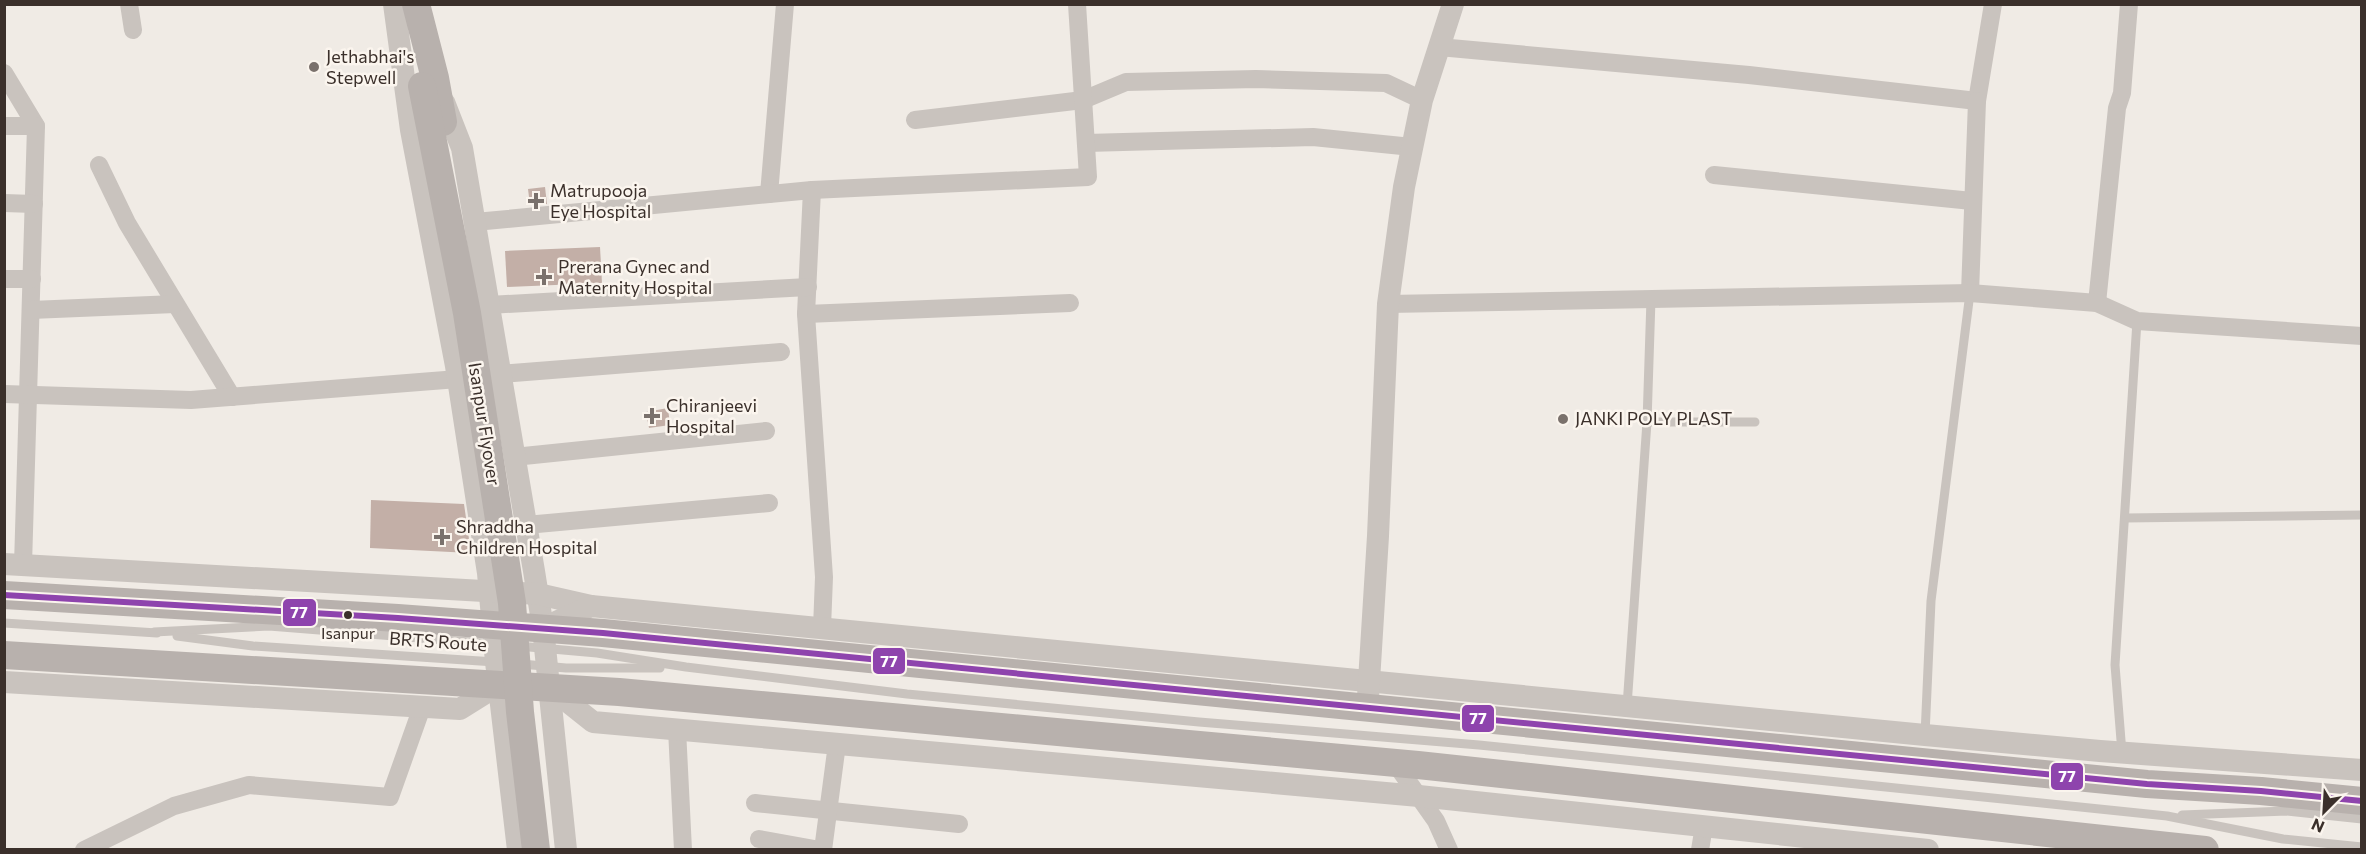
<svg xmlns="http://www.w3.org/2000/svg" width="2366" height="854" font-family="Commissioner,sans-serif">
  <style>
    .building { fill: #c3afa7 }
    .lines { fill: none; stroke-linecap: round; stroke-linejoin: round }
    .service { stroke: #c9c3be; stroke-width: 9 }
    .minor { stroke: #c9c3be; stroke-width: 18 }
    .tertiary { stroke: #c9c3be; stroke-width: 22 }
    .primary { stroke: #b8b1ad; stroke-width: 28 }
    .primary-bridge { stroke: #b8b1ad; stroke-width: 28 }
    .bus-1-casing { stroke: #fbf5ee; stroke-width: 10 }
    .bus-1 { stroke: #8e44ad; stroke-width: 6 }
    .poi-dot { fill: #7a716c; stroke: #fbf5ee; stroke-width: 2 }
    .bus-dot { fill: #3b302b; stroke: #fbf5ee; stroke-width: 2 }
    .labels { text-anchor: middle; stroke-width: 5; stroke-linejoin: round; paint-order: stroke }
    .bus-label { font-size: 16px; fill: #3b302b; stroke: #fbf5ee }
    .poi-label { font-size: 18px; fill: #3b302b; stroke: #fbf5ee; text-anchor: start }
    .street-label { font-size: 18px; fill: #3b302b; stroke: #fbf5ee }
    .line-badge { stroke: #fbf5ee; stroke-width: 2 }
    .badge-label { font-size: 16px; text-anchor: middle; font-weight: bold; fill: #fff }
  </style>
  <rect width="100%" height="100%" fill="#f0ebe5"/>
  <!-- building -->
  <g class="building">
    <path d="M545,187l2,17 -17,1 -2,-16z"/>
    <path d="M600,247l2,36 -95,4 -2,-36z"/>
    <path d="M668,408l2,17 -21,3 -3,-16z"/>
    <path d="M371,500l93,4 7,49 -101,-5z"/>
  </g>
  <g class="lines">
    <!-- service -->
    <g class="service">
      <path d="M1647,422l4,-123"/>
      <path d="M2125,518l237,-3"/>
      <path d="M4,623l153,10"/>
      <path d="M154,632l115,-6 226,18"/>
      <path d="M177,636l76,10 242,16"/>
      <path d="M518,646l79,7 89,14 221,27 292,28 280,23 688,71 116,23 79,8"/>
      <path d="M521,664l45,4h94"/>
      <path d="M1627,706l20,-284h108"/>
      <path d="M1925,735l6,-134 39,-308"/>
      <path d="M2122,753l-7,-88 22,-344"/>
      <path d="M2182,815l105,-4 75,8"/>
    </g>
    <!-- minor -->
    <g class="minor">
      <path d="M129,4l4,26"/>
      <path d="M1439,47l310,28 228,26 16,-97"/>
      <path d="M4,73l32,53"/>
      <path d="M915,120l168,-20 43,-18 130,-3 130,4 36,17"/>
      <path d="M4,126h32l-13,439"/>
      <path d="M1086,143l227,-6 99,10"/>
      <path d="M99,165l28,58 105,174"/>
      <path d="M1714,175l258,26"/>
      <path d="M812,190l276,-13 -11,-173"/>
      <path d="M769,194l16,-190"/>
      <path d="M4,203l30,1"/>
      <path d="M475,222l337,-32 -6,124 18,263 -2,51"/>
      <path d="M4,279h28"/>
      <path d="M1970,293l7,-192"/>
      <path d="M2097,303l20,-195 5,-15 7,-89"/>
      <path d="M1388,304l582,-11 127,10 40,18 225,15"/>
      <path d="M489,305l319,-18"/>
      <path d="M31,310l144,-6"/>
      <path d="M806,314l264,-11"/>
      <path d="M500,374l281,-22"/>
      <path d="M4,394l187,6 267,-21"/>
      <path d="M514,457l252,-26"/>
      <path d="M526,525l243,-22"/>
      <path d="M677,729l6,121"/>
      <path d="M1395,763l41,58 13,29"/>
      <path d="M755,803l204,21"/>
      <path d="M759,839l61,11"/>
      <path d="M84,850l90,-44 75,-21 141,12 32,-90"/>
      <path d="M823,850l14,-106"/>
      <path d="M1700,850l4,-24"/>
    </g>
    <!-- tertiary -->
    <g class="tertiary">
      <path d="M394,4l17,126 45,236 32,207 8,89 22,188"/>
      <path d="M444,102l18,46 72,423 9,57 23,222"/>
      <path d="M4,564l534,30 53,12"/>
      <path d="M543,628l48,-22 1334,129 175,16 262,19"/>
      <path d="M4,682l456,27 40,-25"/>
      <path d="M549,687l44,35 826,74 509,54"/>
      <path d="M1368,697l10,-161 10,-232 16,-117 18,-87 31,-96"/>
    </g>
    <!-- primary -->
    <g class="primary">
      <path d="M416,4l19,74 8,44"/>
      <path d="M4,595l394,23 205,15 1544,151 114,7 101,10"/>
      <path d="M4,655l615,37 799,73 787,85"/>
    </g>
    <!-- primary-bridge -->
    <path class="primary-bridge" d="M422,86l45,227 45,290 8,109 16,138"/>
    <!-- bus-1 casing -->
    <g class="bus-1-casing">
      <path id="bus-1" d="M4,595l394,23 205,15 1544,151 114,7 101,10"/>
    </g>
    <!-- bus-1 -->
    <use href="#bus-1" class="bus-1"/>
  </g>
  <!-- markers -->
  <g class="poi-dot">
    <circle cx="314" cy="67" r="6"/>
    <path d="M533 192h6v6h6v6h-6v6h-6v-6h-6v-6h6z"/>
    <path d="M541 268h6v6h6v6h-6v6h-6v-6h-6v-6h6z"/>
    <path d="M649 407h6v6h6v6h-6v6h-6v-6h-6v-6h6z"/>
    <circle cx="1563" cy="419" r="6"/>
    <path d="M439 528h6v6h6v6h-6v6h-6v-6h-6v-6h6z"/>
  </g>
  <circle class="bus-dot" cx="348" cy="615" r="5"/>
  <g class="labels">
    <!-- bus labels -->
    <g class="bus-label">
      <text x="348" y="639">Isanpur</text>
    </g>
    <!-- poi labels -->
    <g class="poi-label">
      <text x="326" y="63">Jethabhai's<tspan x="326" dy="21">Stepwell</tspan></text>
      <text x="550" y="197">Matrupooja<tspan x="550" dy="21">Eye Hospital</tspan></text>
      <text x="558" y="273">Prerana Gynec and<tspan x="558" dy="21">Maternity Hospital</tspan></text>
      <text x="666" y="412">Chiranjeevi<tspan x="666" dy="21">Hospital</tspan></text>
      <text x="1575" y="425">JANKI POLY PLAST</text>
      <text x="456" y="533">Shraddha<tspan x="456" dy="21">Children Hospital</tspan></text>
    </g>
    <!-- street labels -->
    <g class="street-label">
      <text transform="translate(484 424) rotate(81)" y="6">Isanpur Flyover</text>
      <text transform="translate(438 642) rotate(4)" y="6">BRTS Route</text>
    </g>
  </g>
  <g class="line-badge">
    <rect x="282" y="598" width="35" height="29" rx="6" fill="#8e44ad"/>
    <rect x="872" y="647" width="34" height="28" rx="6" fill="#8e44ad"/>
    <rect x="1461" y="704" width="34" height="29" rx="6" fill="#8e44ad"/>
    <rect x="2050" y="762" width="34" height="29" rx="6" fill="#8e44ad"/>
  </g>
  <g class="badge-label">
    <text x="299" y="618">77</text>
    <text x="889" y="667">77</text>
    <text x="1478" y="724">77</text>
    <text x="2067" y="782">77</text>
  </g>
  <!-- border -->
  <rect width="2366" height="854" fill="none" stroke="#3b302b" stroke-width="12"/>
  <!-- north arrow -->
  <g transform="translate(2324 812) rotate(204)" stroke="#fbf5ee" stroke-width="4.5" paint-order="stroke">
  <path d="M0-4.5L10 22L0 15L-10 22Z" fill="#3b302b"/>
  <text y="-9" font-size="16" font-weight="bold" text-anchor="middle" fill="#3b302b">N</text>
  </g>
</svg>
